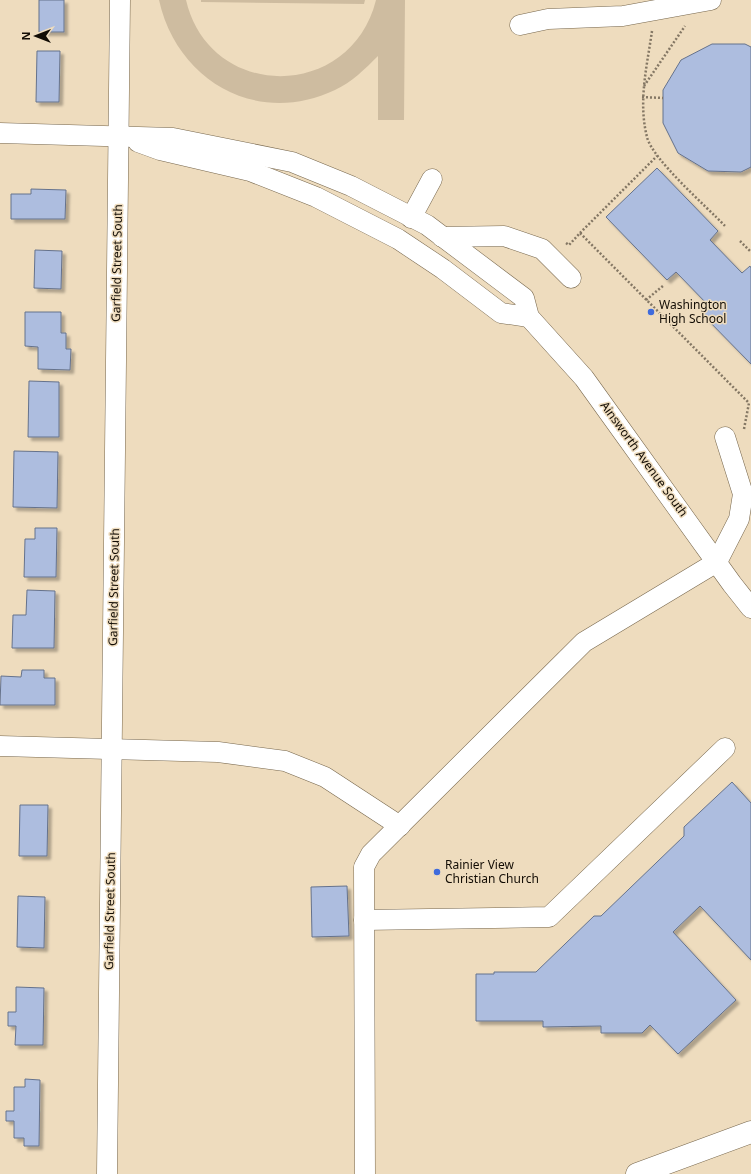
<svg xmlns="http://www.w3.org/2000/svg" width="751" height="1174" font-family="'Noto Sans',sans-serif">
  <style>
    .garden { fill: #cebca0 }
    .building { fill: #adbddf; stroke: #65728c; filter: url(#shadow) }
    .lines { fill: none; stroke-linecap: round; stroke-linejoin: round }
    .minor-casing { stroke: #77674d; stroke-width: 21 }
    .major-casing { stroke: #77674d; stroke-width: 23 }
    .path { stroke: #847764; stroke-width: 2.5; stroke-dasharray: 2 2; stroke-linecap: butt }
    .minor { stroke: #fff; stroke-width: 20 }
    .major { stroke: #fff; stroke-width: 22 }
    .poi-dot { fill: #3f6bdc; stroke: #eedcbe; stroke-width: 1.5 }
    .labels { text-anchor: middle; stroke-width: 3; stroke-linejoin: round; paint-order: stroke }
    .street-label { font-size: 12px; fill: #120c04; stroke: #eedcbe }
    .poi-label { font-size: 12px; fill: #120c04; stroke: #eedcbe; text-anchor: start }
  </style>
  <defs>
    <filter id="shadow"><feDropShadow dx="3.5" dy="3.5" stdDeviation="1" flood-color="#0004"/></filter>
  </defs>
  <rect width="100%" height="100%" fill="#eedcbe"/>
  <!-- garden -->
  <g class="garden">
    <path d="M159,0h27c24,102 165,101 190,0h29l-1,120h-26v-64c-13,13 -26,26 -43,34 -78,37 -158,-9 -176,-90z"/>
    <path d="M201,0h164l-1,4 -163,-2z"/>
  </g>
  <!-- building -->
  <g class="building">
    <rect x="39" y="0" width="25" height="32"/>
    <path d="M712,44h33l6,3v120l-10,5 -33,-1 -30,-18 -15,-30v-33l18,-30z"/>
    <path d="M37,51h23l-1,51h-23z"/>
    <path d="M657,168l61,63 -8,9 32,33 8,-7 1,2v96l-50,-51 8,-7 -33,-34 -9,8 -61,-63z"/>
    <path d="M31,189l35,1 -1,29h-54v-25h20z"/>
    <path d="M35,250l27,1 -1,38 -27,-1z"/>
    <path d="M25,312h36v21h5v16h5l-1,21 -32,-1v-22l-13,-1z"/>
    <path d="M29,381l30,1v55h-31z"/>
    <path d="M14,451l44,1 -1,56 -44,-1z"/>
    <path d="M35,528h22l-1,49h-32l1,-38h10z"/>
    <path d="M27,590l28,1 -1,57h-42l1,-33h13z"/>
    <path d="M22,670h22v8h11v27h-55l1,-29 20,1z"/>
    <path d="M732,782l19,21v157l-51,-54 -27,26 63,68 -58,54 -28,-29 -8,8h-41v-7l-58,1v-6h-67v-47h18v-2h42l58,-56h7l83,-80v-9z"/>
    <path d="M20,805h28l-1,51h-28z"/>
    <path d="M347,886l2,50 -37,1 -1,-50z"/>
    <path d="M18,896l27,1 -1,51 -27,-1z"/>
    <path d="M16,987l28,1 -1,57h-28l1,-19h-8v-14h8z"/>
    <path d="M25,1079l15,1 -1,66h-15v-8h-10v-17h-8v-10h8v-24h11z"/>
  </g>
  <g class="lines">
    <!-- minor casing -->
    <g class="minor-casing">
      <g id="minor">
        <path d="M520,25l28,-6 75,-3 88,-16"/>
        <path d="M0,133l173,5 119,24 59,24 76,39 97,73 5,19 55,61 148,206 19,24"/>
        <path d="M138,142l22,8 90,21 66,26 82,42 45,30 58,44 28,4"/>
        <path d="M411,218l21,-39"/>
        <path d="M442,237l62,-1 38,13 29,29"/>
        <path d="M0,746l218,6 67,9 40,16 75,49"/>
        <path d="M364,920l185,-3 176,-169"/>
        <path d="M107,1174l13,-1174"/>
        <path d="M365,1174l-1,-307 7,-13 213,-212 133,-80 22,-43 4,-25 -18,-57"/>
      </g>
    </g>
    <!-- major casing -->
    <g class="major-casing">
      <path id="major" d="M637,1174l114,-42"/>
    </g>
    <!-- path -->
    <g class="path">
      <path d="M652,31c-5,35 -14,71 -5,106 5,22 60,70 78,89"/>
      <path d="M644,86l41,-60"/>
      <path d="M642,97l21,1"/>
      <path d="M580,233l77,-77"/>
      <path d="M740,241l11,11"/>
      <path d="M566,243l3,2 11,-12 169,170 -5,26"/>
      <path d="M646,300l18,-15"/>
    </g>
    <!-- minor -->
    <use href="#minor" class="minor"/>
    <!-- major -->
    <use href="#major" class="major"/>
  </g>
  <!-- markers -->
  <g class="poi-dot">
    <circle cx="651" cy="312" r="4"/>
    <circle cx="437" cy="872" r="4"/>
  </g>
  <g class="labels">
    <!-- street labels -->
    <g class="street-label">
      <text transform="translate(117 263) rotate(-89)" y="4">Garfield Street South</text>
      <text transform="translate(644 459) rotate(54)" y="4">Ainsworth Avenue South</text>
      <text transform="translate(114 587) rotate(-89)" y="4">Garfield Street South</text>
      <text transform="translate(110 911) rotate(-89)" y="4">Garfield Street South</text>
    </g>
    <!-- poi labels -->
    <g class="poi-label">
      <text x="659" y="309">Washington<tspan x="659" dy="14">High School</tspan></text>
      <text x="445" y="869">Rainier View<tspan x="445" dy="14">Christian Church</tspan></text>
    </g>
  </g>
  <!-- north arrow -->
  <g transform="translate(36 36) rotate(270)" stroke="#eedcbe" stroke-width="3" paint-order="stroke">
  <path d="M0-3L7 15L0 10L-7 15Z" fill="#120c04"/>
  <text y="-6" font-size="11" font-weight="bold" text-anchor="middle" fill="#120c04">N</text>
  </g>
</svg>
